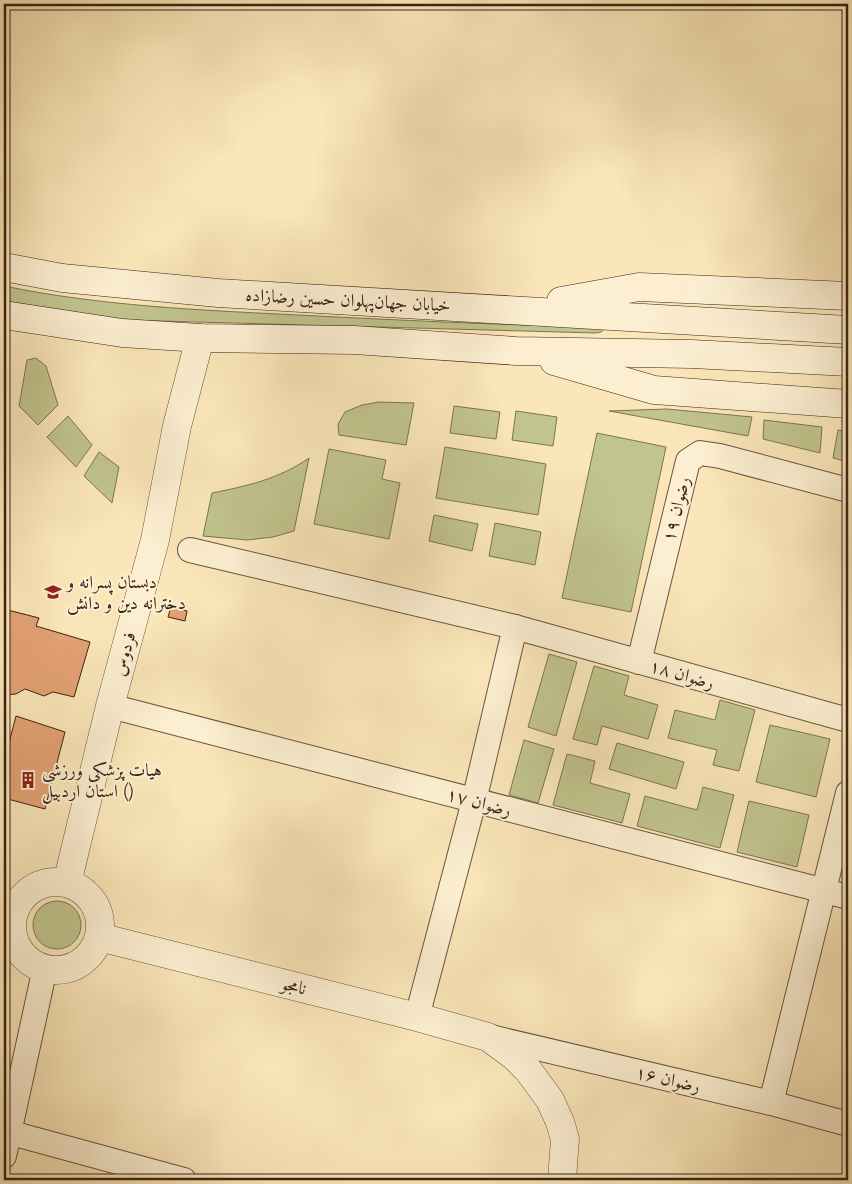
<svg xmlns="http://www.w3.org/2000/svg" width="852" height="1184" font-family="Cardo,Amiri,serif">
  <style>
    .green { fill: #c1c48d; stroke: #7d7452 }
    .building { fill: #e2a173; stroke: #392316 }
    .lines { fill: none; stroke-linecap: round; stroke-linejoin: round }
    .minor-casing { stroke: #69543e; stroke-width: 26 }
    .tertiary-casing { stroke: #69543e; stroke-width: 29 }
    .secondary-casing { stroke: #392316; stroke-width: 29 }
    .minor { stroke: #fcefd1; stroke-width: 24 }
    .tertiary { stroke: #fcefd1; stroke-width: 28 }
    .secondary { stroke: #fcefd1; stroke-width: 28 }
    .labels { text-anchor: middle; stroke-width: 4; stroke-linejoin: round; paint-order: stroke }
    .street-label { font-size: 18px; fill: #392316; stroke: #fcefd1 }
    .poi-label { font-size: 18px; fill: #392316; stroke: #fcefd1; text-anchor: start }
  </style>
  <rect width="100%" height="100%" fill="#fae6b8"/>
  <filter id="stains"><feTurbulence type="fractalNoise" baseFrequency=".004" numOctaves="4"/><feColorMatrix values="0 0 0 0 .2 0 0 0 0 .09 0 0 0 0 .02 0 0 0 .5 -.17"/></filter>
  <radialGradient id="worn" r=".72"><stop offset=".6" stop-color="#630" stop-opacity="0"/><stop offset="1" stop-color="#630" stop-opacity=".3"/></radialGradient>
  <!-- green -->
  <g class="green">
    <path d="M4,286c97,20 195,24 293,29 100,5 200,10 299,12l8,2 -3,3 -6,1 -470,-13 -121,-19z"/>
    <path d="M36,358l10,8 12,39 -20,20 -19,-19 8,-46z"/>
    <path d="M379,402l35,1 -8,42 -67,-10 -1,-11 7,-12 17,-7z"/>
    <path d="M454,406l46,6 -4,27 -46,-6z"/>
    <path d="M667,409l85,8 -4,19 -139,-25z"/>
    <path d="M516,411l41,6 -4,29 -41,-6z"/>
    <path d="M68,416l24,29 -16,22 -29,-30z"/>
    <path d="M764,420l58,7 -2,26 -57,-14z"/>
    <path d="M838,430l10,2v30l-15,-4z"/>
    <path d="M597,433l69,14 -35,165 -69,-14z"/>
    <path d="M445,447l101,17 -8,51 -102,-17z"/>
    <path d="M329,449l57,11 -4,19 18,4 -11,56 -75,-15z"/>
    <path d="M99,452l20,15 -7,36 -28,-27z"/>
    <path d="M309,458l-15,73 -21,6 -26,3 -44,-4 9,-43c35,-7 67,-14 97,-35z"/>
    <path d="M434,515l44,9 -6,27 -43,-10z"/>
    <path d="M495,523l46,9 -6,33 -46,-9z"/>
    <path d="M549,654l28,8 -21,74 -28,-9z"/>
    <path d="M594,666l35,10 -5,19 34,10 -10,34 -46,-13 -5,19 -24,-6z"/>
    <path d="M720,700l35,10 -16,61 -26,-6 4,-15 -49,-12 7,-28 40,10z"/>
    <path d="M770,725l60,14 -14,58 -60,-15z"/>
    <path d="M524,740l30,9 -16,54 -29,-8z"/>
    <path d="M617,743l67,19 -8,27 -67,-20z"/>
    <path d="M567,754l28,7 -5,22 40,11 -8,29 -69,-18z"/>
    <path d="M703,787l31,8 -14,53 -83,-22 8,-30 52,14z"/>
    <path d="M749,801l60,14 -12,52 -60,-15z"/>
    <circle cx="57" cy="925" r="24"/>
  </g>
  <!-- building -->
  <g class="building">
    <path d="M171,607l16,4 -2,10 -17,-4z"/>
    <path d="M4,609l35,9 -3,8 54,16 -16,55 -21,-5 -9,4 -19,-7 -9,5 -12,1z"/>
    <path d="M16,716l49,16 -20,77 -41,-11v-36z"/>
  </g>
  <g class="lines">
    <!-- minor casing -->
    <g class="minor-casing">
      <g id="minor">
        <path d="M190,550l325,77 -41,174 -57,216"/>
        <path d="M515,627l333,93"/>
        <path d="M639,662l49,-201 12,-8 20,3 128,34"/>
        <path d="M110,706l738,191"/>
        <path d="M490,1037l281,66 77,21"/>
        <path d="M771,1103l77,-310"/>
        <path d="M4,1131l180,49"/>
        <path d="M4,1156l41,-188"/>
      </g>
    </g>
    <!-- tertiary casing -->
    <g class="tertiary-casing">
      <g id="tertiary">
        <circle cx="56" cy="926" r="44"/>
        <path d="M67,883l43,-177 45,-166 22,-114 23,-88"/>
        <path d="M99,937l318,80 71,20 26,19 14,14 22,30 10,22 5,17 -3,41"/>
      </g>
    </g>
    <!-- secondary casing -->
    <g class="secondary-casing">
      <g id="secondary">
        <path d="M4,267l58,11 156,15 630,37"/>
        <path d="M561,301l78,-14 209,9"/>
        <path d="M4,315l118,18 78,5 154,2 162,11 176,3 156,8"/>
        <path d="M554,361l100,29 194,14"/>
      </g>
    </g>
    <!-- minor -->
    <use href="#minor" class="minor"/>
    <!-- tertiary -->
    <use href="#tertiary" class="tertiary"/>
    <!-- secondary -->
    <use href="#secondary" class="secondary"/>
  </g>
  <!-- icons -->
  <defs>
    <g id="school-bare" transform="scale(1.35)"><path d="M0-5L7-2L0 1L-7-2ZM-4 1L0 2.5L4 1V4Q0 6-4 4Z" fill="#8f2418" stroke="#fcefd1" stroke-width="2.5" paint-order="stroke"/></g>
    <g id="building-bare" transform="scale(1.35)"><path d="M-4-6H4V6H1V3H-1V6H-4ZM-2.5-4.3h1.7v1.8h-1.7ZM.8-4.3h1.7v1.8H.8ZM-2.5-1h1.7V.8h-1.7ZM.8-1h1.7V.8H.8Z" fill="#8f2418" stroke="#fcefd1" stroke-width="2.5" paint-order="stroke"/></g>
  </defs>
  <g fill-rule="evenodd">
    <use href="#school-bare" x="53" y="592"/>
    <use href="#building-bare" x="28" y="780"/>
  </g>
  <g class="labels">
    <!-- street labels -->
    <g class="street-label">
      <text transform="translate(348 300) rotate(3)" y="6">خیابان جهان‌پهلوان حسین رضا‌زاده</text>
      <text transform="translate(676 509) rotate(-76)" y="6">رضوان ۱۹</text>
      <text transform="translate(124 654) rotate(-75)" y="6">فردوس</text>
      <text transform="translate(682 674) rotate(16)" y="6">رضوان ۱۸</text>
      <text transform="translate(479 802) rotate(15)" y="6">رضوان ۱۷</text>
      <text transform="translate(294 986) rotate(14)" y="6">نامجو</text>
      <text transform="translate(668 1079) rotate(13)" y="6">رضوان ۱۶</text>
    </g>
    <!-- poi labels -->
    <g class="poi-label">
      <text x="67" y="588">دبستان پسرانه و<tspan x="67" dy="21">دخترانه دین و دانش</tspan></text>
      <text x="42" y="776">هیات پزشکی ورزشی<tspan x="42" dy="21">استان اردبیل ()</tspan></text>
    </g>
  </g>
  <!-- margin -->
  <rect width="852" height="1184" fill="none" stroke="#fae6b8" stroke-width="20"/>
  <rect x="5" y="5" width="842" height="1174" fill="none" stroke="#392316" stroke-width="2.5"/>
  <rect x="10" y="10" width="832" height="1164" fill="none" stroke="#392316"/>
  <rect width="100%" height="100%" filter="url(#stains)"/>
  <rect width="100%" height="100%" fill="url(#worn)"/>
</svg>
